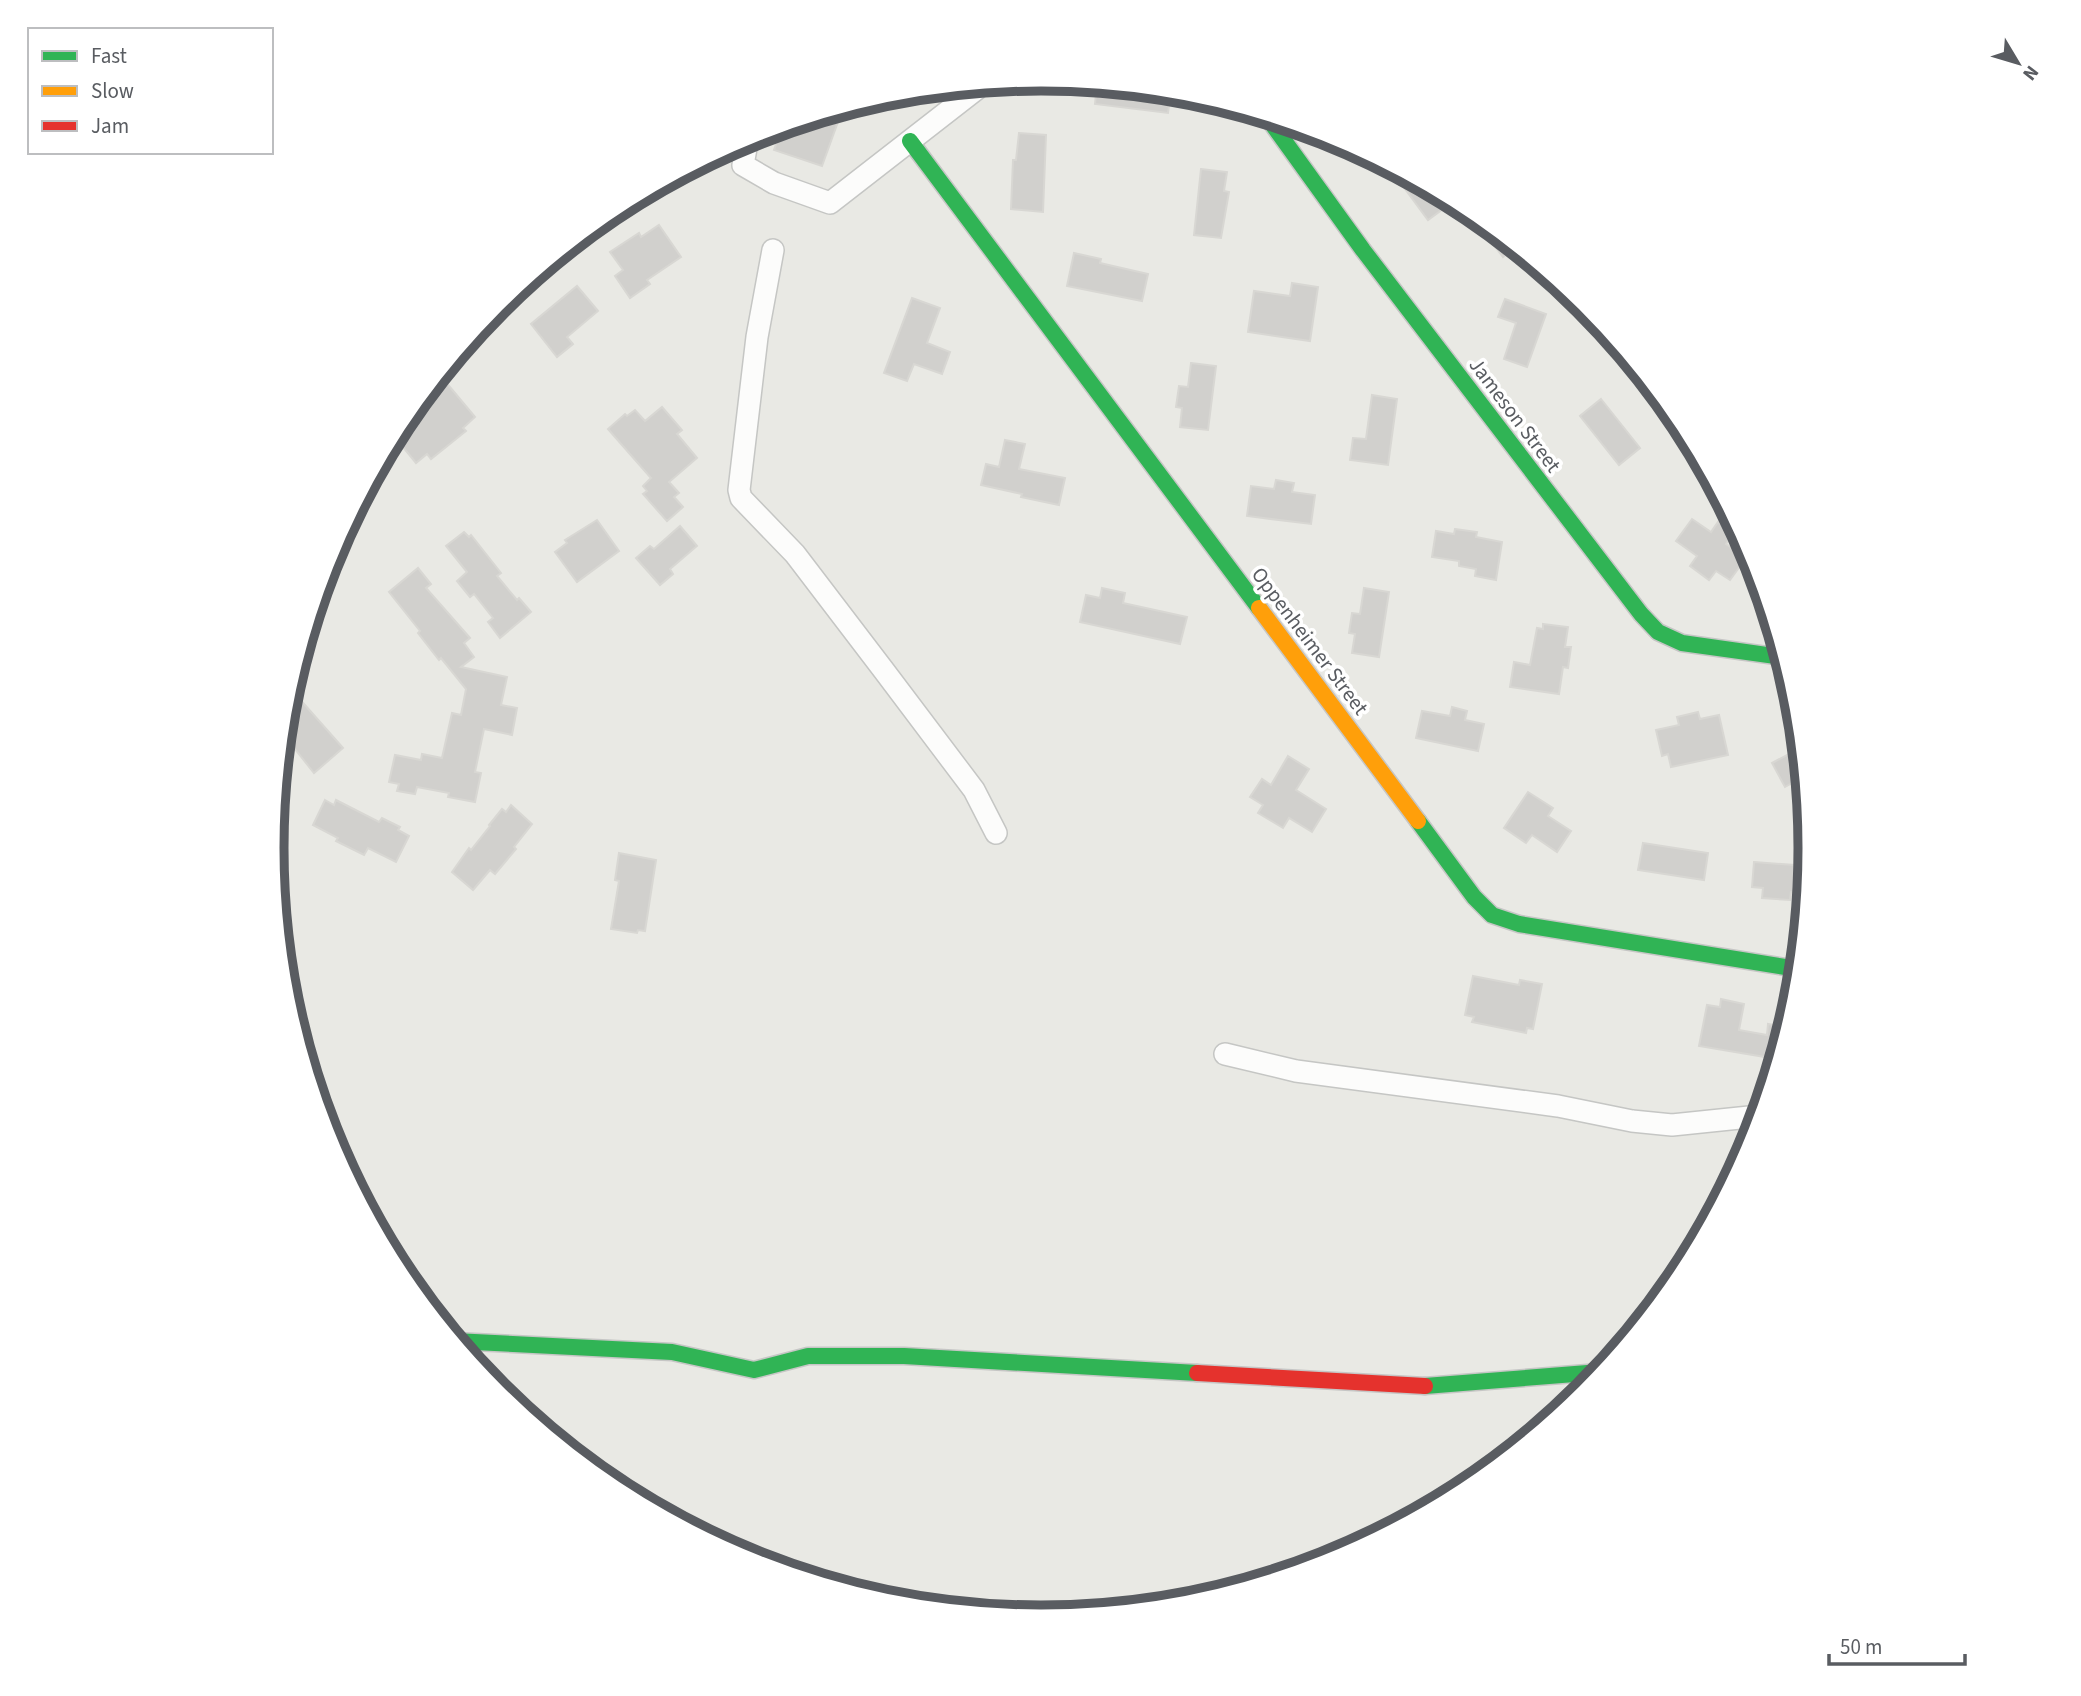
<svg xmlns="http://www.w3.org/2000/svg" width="2081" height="1696" font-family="'Source Sans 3',sans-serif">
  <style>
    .building { fill: #d1d0cd; stroke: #d8d7d3; stroke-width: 2 }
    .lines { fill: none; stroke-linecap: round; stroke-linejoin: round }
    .street-casing { stroke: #c5c6c4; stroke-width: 24 }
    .fast-casing { stroke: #c6c6c5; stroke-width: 19 }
    .slow-casing { stroke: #c6c6c5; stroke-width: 19 }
    .jam-casing { stroke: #c6c6c5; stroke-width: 19 }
    .street { stroke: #fcfcfb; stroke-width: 21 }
    .fast { stroke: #30b455; stroke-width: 16 }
    .slow { stroke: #ff9f0a; stroke-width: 16 }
    .jam { stroke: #e5322d; stroke-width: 16 }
    .labels { text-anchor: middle; stroke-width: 7; stroke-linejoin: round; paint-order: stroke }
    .street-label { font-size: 21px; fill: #595c61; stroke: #fff }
    .rim { fill: none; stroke: #595c61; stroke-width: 9 }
  </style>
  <rect width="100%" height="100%" fill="#e9e9e4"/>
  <!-- building -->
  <g class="building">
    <path d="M1097,84l74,8 -3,21 -73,-9z"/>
    <path d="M843,108l-21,58 -48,-16 8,-22 12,5 4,-11z"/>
    <path d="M1019,133l27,2 -3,77 -32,-3 2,-49h3z"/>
    <path d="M1388,166l66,35 -26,19z"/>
    <path d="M1201,169l26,3 -3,19 5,1 -8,46 -27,-3z"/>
    <path d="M1481,219l29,24 5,4 -12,10 -26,-34z"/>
    <path d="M659,225l22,32 -34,23 3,4 -20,14 -15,-22 8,-6 -13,-18 29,-19 2,4z"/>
    <path d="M1074,253l27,6 -1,4 48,11 -6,27 -75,-15z"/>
    <path d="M1292,283l26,4 -8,54 -62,-9 6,-41 36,5z"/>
    <path d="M577,286l21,25 -31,26 6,7 -16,13 -26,-33z"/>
    <path d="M912,298l28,10 -13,35 23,9 -8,22 -28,-10 -7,17 -23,-8z"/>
    <path d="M1505,299l41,15 -19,53 -23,-8 12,-36 -18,-6z"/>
    <path d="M1191,363l25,3 -8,64 -28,-3 2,-19 -6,-1 3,-21 9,1z"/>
    <path d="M439,374l36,43 -12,11 3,3 -35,28 -4,-5 -11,9 -23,-28 8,-15z"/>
    <path d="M1372,395l25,4 -9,66 -38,-5 3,-22 13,1z"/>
    <path d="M1601,399l39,49 -21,17 -39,-49z"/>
    <path d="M662,407l20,23 -5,4 20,24 -28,24 10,11 -5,4 9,10 -16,14 -24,-27 4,-3 -4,-5 8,-8 -43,-49 17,-15 2,2 8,-6 10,11z"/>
    <path d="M1005,440l20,4 -6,25 46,9 -6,27 -38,-8 1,-3 -41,-9 5,-21 13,3z"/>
    <path d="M1276,480l18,3 -2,9 23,3 -4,29 -64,-8 4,-30 23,3z"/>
    <path d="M1692,519l19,13 7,-10 16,11 -8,11 20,14 -16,22 -14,-9 -7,9 -19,-14 7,-10 -21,-15z"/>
    <path d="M597,520l22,31 -42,31 -22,-30 12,-9 -2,-3z"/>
    <path d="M680,526l17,20 -27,23 3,5 -13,11 -24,-27 14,-12 4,3z"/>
    <path d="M1455,529l22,3 -1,5 26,5 -6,38 -21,-4 1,-7 -17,-3v-5l-27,-4 4,-26 18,3z"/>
    <path d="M464,532l5,5 2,-2 30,38 -4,3 20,24 2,-2 12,14 -31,26 -12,-16 5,-4 -19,-24 -4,3 -13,-16 10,-9 -21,-26z"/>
    <path d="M418,568l13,16 -5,4 44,50 -6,5 10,14 -13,10 46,10 -6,28 16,3 -5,27 -28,-6 -9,43 6,1 -6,29 -27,-5 1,-4 -32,-6 -2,7 -18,-3 2,-7 -10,-2 6,-27 26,5 1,-6 20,4 10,-45 9,2 5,-26 -25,-31 -2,2 -21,-27 2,-2 -31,-39z"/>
    <path d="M1102,588l23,5 -2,10 64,14 -7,27 -100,-22 6,-27 14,3z"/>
    <path d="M1364,588l25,4 -10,65 -27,-4 3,-19 -6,-1 3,-20 8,1z"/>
    <path d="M1543,624l25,3 -3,20h6l-3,21 -5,-1 -4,27 -49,-7 4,-25 16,3 7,-37 6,1z"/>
    <path d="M289,687l54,61 -29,25 -31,-39z"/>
    <path d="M1452,707l15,4 -2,9 19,4 -6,27 -62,-13 6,-27 28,5z"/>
    <path d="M1698,712l2,7 19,-4 9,40 -57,12 -3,-13 -6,2 -6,-26 23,-5 -2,-8z"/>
    <path d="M1800,748l3,29 -18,10 -13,-24z"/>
    <path d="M1288,756l21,13 -13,21 30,19 -14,23 -23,-14 -6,10 -25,-15 5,-8 -13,-8 12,-18 9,6z"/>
    <path d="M1528,792l25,16 -5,8 23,15 -14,21 -25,-17 -6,8 -22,-15z"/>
    <path d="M325,800l9,5 2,-5 43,22 3,-4 18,9 -2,3 11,6 -13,26 -28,-14 -4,7 -28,-14 2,-3 -25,-13z"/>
    <path d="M511,805l21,19 -18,23 2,2 -21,25 -5,-4 -17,20 -21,-18 17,-24 2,2 19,-24 -1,-1 13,-16 4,3z"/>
    <path d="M1643,843l65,10 -4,27 -66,-10z"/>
    <path d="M619,853l37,7 -11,71 -7,-1 -1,3 -26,-4 8,-48 -4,-1z"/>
    <path d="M1754,862l54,4 -3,27 -14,-1 -1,8 -28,-2 1,-10 -11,-1z"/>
    <path d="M1473,976l46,9 1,-5 22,4 -9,45 -6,-1 -1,5 -54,-11 2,-5 -9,-2z"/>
    <path d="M1721,999l23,5 -5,26 28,5 1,-11 18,3 -9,32 -78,-13 8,-41 13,2z"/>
  </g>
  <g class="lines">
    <!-- street casing -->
    <g class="street-casing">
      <g id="street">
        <path d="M748,137l-5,28 31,18 56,20 153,-119"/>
        <path d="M773,250l-16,87 -18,153 2,8 54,56 90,118 89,118 22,43"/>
        <path d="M1225,1054l71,17 262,35 74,15 40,4 87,-9"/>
      </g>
    </g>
    <!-- fast casing -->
    <g class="fast-casing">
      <g id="fast">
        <path d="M1267,117l96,133 278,364 17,18 24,11 100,14"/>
        <path d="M910,141l349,467"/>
        <path d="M1418,821l56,76 18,18 27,9 279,45"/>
        <path d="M454,1341l218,11 82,18 54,-14h96l293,17"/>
        <path d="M1425,1386l175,-14"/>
      </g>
    </g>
    <!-- slow casing -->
    <g class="slow-casing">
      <path id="slow" d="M1259,608l159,213"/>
    </g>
    <!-- jam casing -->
    <g class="jam-casing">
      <path id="jam" d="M1197,1373l228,13"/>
    </g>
    <!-- street -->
    <use href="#street" class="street"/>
    <!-- fast -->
    <use href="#fast" class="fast"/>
    <!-- slow -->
    <use href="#slow" class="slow"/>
    <!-- jam -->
    <use href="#jam" class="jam"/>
  </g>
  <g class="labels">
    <!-- street labels -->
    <g class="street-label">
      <text transform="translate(1515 415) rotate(53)" y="7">Jameson Street</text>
      <text transform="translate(1310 641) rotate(53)" y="7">Oppenheimer Street</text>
    </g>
  </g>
  <!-- crop -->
  <path d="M0 0H2081V1696H0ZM284 848a757 757 0 1 1 1514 0a757 757 0 1 1-1514 0Z" fill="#fff" fill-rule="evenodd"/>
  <path class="rim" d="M284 848a757 757 0 1 1 1514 0a757 757 0 1 1-1514 0Z"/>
  <!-- legend -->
  <rect x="28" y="28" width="245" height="126" fill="#ffffff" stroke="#bdbec0" stroke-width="2"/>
  <rect x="42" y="51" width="35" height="10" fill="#30b455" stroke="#bdbec0" stroke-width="2"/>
  <text x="91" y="63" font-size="21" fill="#595c61">Fast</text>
  <rect x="42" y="86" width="35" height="10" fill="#ff9f0a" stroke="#bdbec0" stroke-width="2"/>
  <text x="91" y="98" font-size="21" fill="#595c61">Slow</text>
  <rect x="42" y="121" width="35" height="10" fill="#e5322d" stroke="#bdbec0" stroke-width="2"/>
  <text x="91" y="133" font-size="21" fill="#595c61">Jam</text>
  <!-- north arrow -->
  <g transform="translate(2018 63) rotate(128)" stroke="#ffffff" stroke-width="5" paint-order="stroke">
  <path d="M0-5L12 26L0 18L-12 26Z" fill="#595c61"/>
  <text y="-10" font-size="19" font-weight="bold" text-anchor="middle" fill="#595c61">N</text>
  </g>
  <!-- scale -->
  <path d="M1829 1654v10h136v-10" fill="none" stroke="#595c61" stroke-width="3.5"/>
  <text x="1840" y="1654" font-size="21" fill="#595c61" stroke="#ffffff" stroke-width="5" paint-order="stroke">50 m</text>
</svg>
